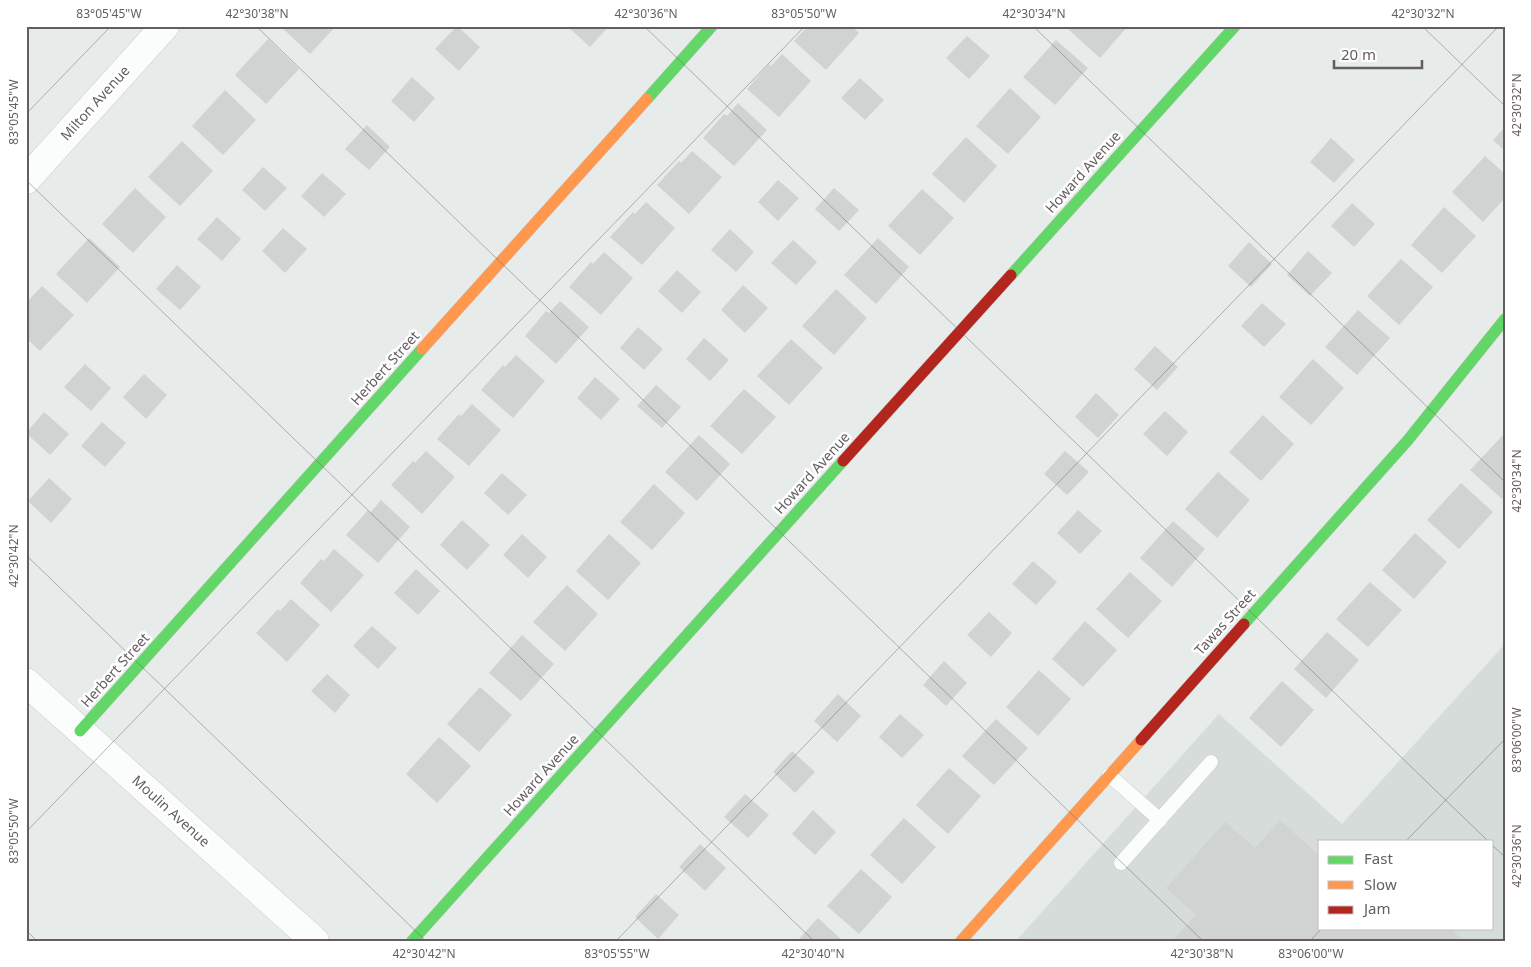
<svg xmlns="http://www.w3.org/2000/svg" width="1531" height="967" font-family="'Noto Sans',sans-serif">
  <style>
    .education { fill: #d5dcd9; fill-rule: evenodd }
    .building { fill: #d0d3d1 }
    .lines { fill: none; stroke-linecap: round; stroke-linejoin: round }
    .lane-casing { stroke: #c8c8c8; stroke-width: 15 }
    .street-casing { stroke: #c8c8c8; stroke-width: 29 }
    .fast-casing { stroke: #c9c9c9; stroke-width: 12 }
    .slow-casing { stroke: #c9c9c9; stroke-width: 12 }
    .jam-casing { stroke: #c9c9c9; stroke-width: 12 }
    .lane { stroke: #fbfcfc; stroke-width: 14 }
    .street { stroke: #fbfcfc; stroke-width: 28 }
    .fast { stroke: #63d668; stroke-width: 11 }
    .slow { stroke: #ff974d; stroke-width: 11 }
    .jam { stroke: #b3261e; stroke-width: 11 }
    .ticks { fill: none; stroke: #655d62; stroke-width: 1; stroke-opacity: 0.45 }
    .labels { text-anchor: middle; stroke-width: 5; stroke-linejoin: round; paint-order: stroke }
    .street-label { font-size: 14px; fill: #655d62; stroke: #fff }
    .neatline { fill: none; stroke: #655d62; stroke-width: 2 }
    .ticks-label { font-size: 12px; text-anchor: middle; fill: #655d62 }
  </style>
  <rect width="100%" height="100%" fill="#e7ecea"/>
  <!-- education -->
  <path class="education" d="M1505,644v297h-489l203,-227 123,110zM1320,841h172v87h-172z"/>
  <!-- building -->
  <g class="building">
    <path d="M280,26h56l-26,28z"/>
    <path d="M457,26l23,21 -21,24 -24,-22z"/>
    <path d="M567,26h42l-19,21z"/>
    <path d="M808,26h43l8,7 -33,37 -32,-29z"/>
    <path d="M1071,26h57l-28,32 -32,-29z"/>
    <path d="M967,36l23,20 -21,23 -23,-21z"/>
    <path d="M268,39l31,30 -33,35 -31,-29z"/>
    <path d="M1056,40l32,28 -33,37 -32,-28z"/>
    <path d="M782,54l29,27 -32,36 -32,-28 22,-25 2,2z"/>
    <path d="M412,77l23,21 -21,24 -23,-21z"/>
    <path d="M860,78l24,22 -19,20 -24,-22z"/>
    <path d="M1010,88l31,29 -33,37 -32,-28z"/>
    <path d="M225,90l31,30 -33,35 -31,-29z"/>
    <path d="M738,103l29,27 -33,36 -31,-28 21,-24 3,2z"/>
    <path d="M367,125l23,22 -21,23 -24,-21z"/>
    <path d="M1505,127v24l-12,-11z"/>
    <path d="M966,137l31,29 -33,37 -32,-29z"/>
    <path d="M1331,138l24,22 -21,23 -24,-21z"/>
    <path d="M182,141l31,30 -33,35 -32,-29z"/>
    <path d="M692,151l30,26 -33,37 -32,-29 22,-24 2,2z"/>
    <path d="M1485,156l20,18v24l-22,24 -31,-30z"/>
    <path d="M263,167l24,21 -22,23 -23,-21z"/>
    <path d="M322,173l24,21 -22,23 -23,-21z"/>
    <path d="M778,180l21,18 -21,23 -20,-19z"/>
    <path d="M135,188l31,29 -33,36 -31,-29z"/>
    <path d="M834,188l25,22 -20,21 -24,-22z"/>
    <path d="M922,189l32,29 -34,37 -32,-29z"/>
    <path d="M646,202l29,26 -33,37 -32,-28 23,-25 2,2z"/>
    <path d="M1352,203l23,21 -21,23 -23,-21z"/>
    <path d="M1444,207l32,29 -34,37 -31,-28z"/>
    <path d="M217,217l24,22 -19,22 -25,-22z"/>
    <path d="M283,228l24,21 -22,24 -23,-22z"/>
    <path d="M730,229l24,23 -18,20 -25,-22z"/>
    <path d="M89,238l31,29 -33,36 -31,-29z"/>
    <path d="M878,238l31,29 -33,37 -32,-29z"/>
    <path d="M793,240l24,22 -21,23 -25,-22z"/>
    <path d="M1249,242l23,22 -21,23 -23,-21z"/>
    <path d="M1308,251l24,22 -22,23 -23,-21z"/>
    <path d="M604,252l29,26 -32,37 -32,-28 22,-25 2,2z"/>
    <path d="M1401,259l32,28 -34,38 -32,-29z"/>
    <path d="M177,265l24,22 -21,23 -24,-21z"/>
    <path d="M677,270l24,22 -19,21 -24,-22z"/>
    <path d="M743,285l25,23 -23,25 -24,-23z"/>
    <path d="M42,286l32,29 -34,36 -14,-13v-35z"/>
    <path d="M836,289l31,29 -33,37 -32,-29z"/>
    <path d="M560,301l29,26 -33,37 -31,-28 21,-25 3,2z"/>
    <path d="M1262,303l24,21 -22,23 -23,-21z"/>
    <path d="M1358,310l32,28 -33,37 -32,-28z"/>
    <path d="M638,327l25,22 -19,21 -24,-22z"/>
    <path d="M704,338l25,22 -19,21 -24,-22z"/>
    <path d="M791,339l32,29 -34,37 -32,-29z"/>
    <path d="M1155,346l23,21 -21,23 -23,-21z"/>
    <path d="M516,355l29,26 -32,37 -32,-28 22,-25 2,2z"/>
    <path d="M1313,359l31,29 -33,37 -32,-28z"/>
    <path d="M85,364l26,24 -20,23 -27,-24z"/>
    <path d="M144,374l23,21 -21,24 -23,-22z"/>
    <path d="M595,377l25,22 -19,21 -24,-22z"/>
    <path d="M656,385l25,22 -19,21 -25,-22z"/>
    <path d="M744,389l32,28 -34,37 -32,-28z"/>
    <path d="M1096,393l23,22 -21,23 -23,-21z"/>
    <path d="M472,404l29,26 -32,36 -32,-27 22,-25 2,2z"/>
    <path d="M1165,411l23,21 -21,24 -24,-22z"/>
    <path d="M44,412l25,22 -19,21 -24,-22z"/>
    <path d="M1263,415l31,29 -33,37 -32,-29z"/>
    <path d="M102,422l24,21 -21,24 -24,-21z"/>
    <path d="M1505,433v63l-3,3 -32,-29z"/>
    <path d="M699,435l31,29 -33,37 -32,-29z"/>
    <path d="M426,451l29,26 -33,37 -31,-29 22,-24 2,2z"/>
    <path d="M1065,451l24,21 -22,23 -23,-21z"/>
    <path d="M1218,472l32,28 -33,38 -32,-29z"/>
    <path d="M502,473l25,22 -19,20 -24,-22z"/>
    <path d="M49,478l23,21 -21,24 -23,-22z"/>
    <path d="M1461,483l32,29 -34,37 -32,-29z"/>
    <path d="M654,484l31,29 -33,37 -32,-28z"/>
    <path d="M381,500l29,27 -32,36 -32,-28 22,-25 2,3z"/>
    <path d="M1078,510l24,21 -22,23 -23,-21z"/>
    <path d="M462,520l28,25 -23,25 -27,-25z"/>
    <path d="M1173,521l32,28 -33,38 -32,-29z"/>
    <path d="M1415,533l32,29 -33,37 -32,-29z"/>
    <path d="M522,534l25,23 -19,21 -25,-23z"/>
    <path d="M609,534l32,29 -33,37 -32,-29z"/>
    <path d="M334,549l30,26 -33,37 -31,-29 21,-24 3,2z"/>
    <path d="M1033,561l24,21 -21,23 -24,-21z"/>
    <path d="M416,569l24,22 -22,24 -24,-22z"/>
    <path d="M1130,572l32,29 -34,37 -32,-29z"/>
    <path d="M1370,582l32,28 -34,37 -32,-28z"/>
    <path d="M567,585l31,29 -33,37 -32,-29z"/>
    <path d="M291,599l29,26 -33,37 -31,-29 22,-24 2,2z"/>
    <path d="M989,612l23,21 -21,24 -24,-22z"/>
    <path d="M1085,621l32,29 -34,37 -31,-28z"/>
    <path d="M372,626l25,22 -19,21 -25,-23z"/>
    <path d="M1327,632l32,28 -33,38 -32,-29z"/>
    <path d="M522,635l32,29 -33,37 -32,-28z"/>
    <path d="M944,661l23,22 -21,23 -23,-21z"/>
    <path d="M1039,670l32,29 -33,37 -32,-29z"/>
    <path d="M327,674l23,21 -15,18 -24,-22z"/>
    <path d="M1282,681l32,29 -33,37 -32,-29z"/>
    <path d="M480,687l32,28 -33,37 -32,-28z"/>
    <path d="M838,694l23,22 -24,26 -23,-21z"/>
    <path d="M900,714l24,21 -22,23 -23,-21z"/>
    <path d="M996,719l32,29 -34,37 -32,-29z"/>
    <path d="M439,737l32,29 -34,37 -31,-29z"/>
    <path d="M792,751l23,21 -20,21 -22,-21z"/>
    <path d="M949,768l32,28 -33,38 -32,-29z"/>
    <path d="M745,794l24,21 -21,23 -24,-21z"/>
    <path d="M813,810l23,22 -21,23 -23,-21z"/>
    <path d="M904,818l32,29 -34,37 -32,-29z"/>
    <path d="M1280,820l40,36v72h130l14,13h-292l24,-26 -30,-27 59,-66 30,26z"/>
    <path d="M700,844l26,24 -21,23 -26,-24z"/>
    <path d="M861,869l31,28 -33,37 -32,-28z"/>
    <path d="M656,894l23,21 -21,24 -23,-22z"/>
    <path d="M818,918l25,23h-46z"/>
  </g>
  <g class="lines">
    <!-- lane casing -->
    <g class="lane-casing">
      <g id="lane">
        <path d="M1109,775l51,45"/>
        <path d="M1121,863l90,-101"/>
      </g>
    </g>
    <!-- street casing -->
    <g class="street-casing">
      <g id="street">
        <path d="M26,180l139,-154"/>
        <path d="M26,682l289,259"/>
      </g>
    </g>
    <!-- fast casing -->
    <g class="fast-casing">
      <g id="fast">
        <path d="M647,99l65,-73"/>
        <path d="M1011,275l224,-249"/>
        <path d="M1244,624l164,-184 97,-121"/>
        <path d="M80,731l342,-382"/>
        <path d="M412,941l431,-480"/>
      </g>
    </g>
    <!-- slow casing -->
    <g class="slow-casing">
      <g id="slow">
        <path d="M422,349l225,-250"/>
        <path d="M961,941l180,-201"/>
      </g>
    </g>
    <!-- jam casing -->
    <g class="jam-casing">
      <g id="jam">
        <path d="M843,461l168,-186"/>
        <path d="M1141,740l103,-116"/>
      </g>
    </g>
    <!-- lane -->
    <use href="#lane" class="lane"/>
    <!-- street -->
    <use href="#street" class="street"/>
    <!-- fast -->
    <use href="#fast" class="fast"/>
    <!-- slow -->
    <use href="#slow" class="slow"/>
    <!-- jam -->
    <use href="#jam" class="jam"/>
  </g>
  <!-- ticks -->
  <path class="ticks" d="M256,26l947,915M644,26l844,815M1033,26l472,456M1422,26l83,80M26,114l85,-88M26,180l788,761M26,555l400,386M26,832l779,-806M1406,841l99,-102M1492,845l13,12M26,930l11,11M616,941l883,-915M1310,941l12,-13"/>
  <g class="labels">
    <!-- street labels -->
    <g class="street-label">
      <text transform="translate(95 103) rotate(-48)" y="5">Milton Avenue</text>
      <text transform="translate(1083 172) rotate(-48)" y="5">Howard Avenue</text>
      <text transform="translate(385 368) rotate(-48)" y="5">Herbert Street</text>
      <text transform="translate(812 473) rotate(-48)" y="5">Howard Avenue</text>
      <text transform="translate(1225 622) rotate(-48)" y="5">Tawas Street</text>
      <text transform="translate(115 670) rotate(-48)" y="5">Herbert Street</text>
      <text transform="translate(541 775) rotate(-48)" y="5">Howard Avenue</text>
      <text transform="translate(171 811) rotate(42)" y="5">Moulin Avenue</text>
    </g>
  </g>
  <!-- border -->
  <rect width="1531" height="967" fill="none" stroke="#ffffff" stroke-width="55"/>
  <!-- legend -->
  <rect x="1318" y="840" width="175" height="90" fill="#ffffff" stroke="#c1bec0"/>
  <rect x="1328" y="856" width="25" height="8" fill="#63d668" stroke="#c1bec0"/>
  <text x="1364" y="864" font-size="15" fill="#655d62">Fast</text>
  <rect x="1328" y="881" width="25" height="8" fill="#ff974d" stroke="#c1bec0"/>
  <text x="1364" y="890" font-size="15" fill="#655d62">Slow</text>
  <rect x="1328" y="906" width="25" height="8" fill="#b3261e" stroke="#c1bec0"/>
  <text x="1364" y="914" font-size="15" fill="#655d62">Jam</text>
  <!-- scale -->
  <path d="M1334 60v8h88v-8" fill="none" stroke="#655d62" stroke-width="2.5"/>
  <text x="1341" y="60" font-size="15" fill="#655d62" stroke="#ffffff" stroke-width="4" paint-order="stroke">20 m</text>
  <rect x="28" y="28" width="1476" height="912" class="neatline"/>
  <g class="ticks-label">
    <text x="109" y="18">83°05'45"W</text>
    <text x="257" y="18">42°30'38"N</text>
    <text x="646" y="18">42°30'36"N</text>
    <text x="804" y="18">83°05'50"W</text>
    <text x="1034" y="18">42°30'34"N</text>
    <text x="1423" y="18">42°30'32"N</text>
    <text transform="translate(1517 105) rotate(-90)" y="4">42°30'32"N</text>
    <text transform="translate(14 112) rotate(-90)" y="4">83°05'45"W</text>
    <text transform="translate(1517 481) rotate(-90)" y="4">42°30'34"N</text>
    <text transform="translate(14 556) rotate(-90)" y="4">42°30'42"N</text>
    <text transform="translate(1517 740) rotate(-90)" y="4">83°06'00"W</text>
    <text transform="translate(14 831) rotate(-90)" y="4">83°05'50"W</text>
    <text transform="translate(1517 856) rotate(-90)" y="4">42°30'36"N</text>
    <text x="424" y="958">42°30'42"N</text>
    <text x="617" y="958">83°05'55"W</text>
    <text x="813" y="958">42°30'40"N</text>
    <text x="1202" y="958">42°30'38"N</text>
    <text x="1311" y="958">83°06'00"W</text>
  </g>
</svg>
